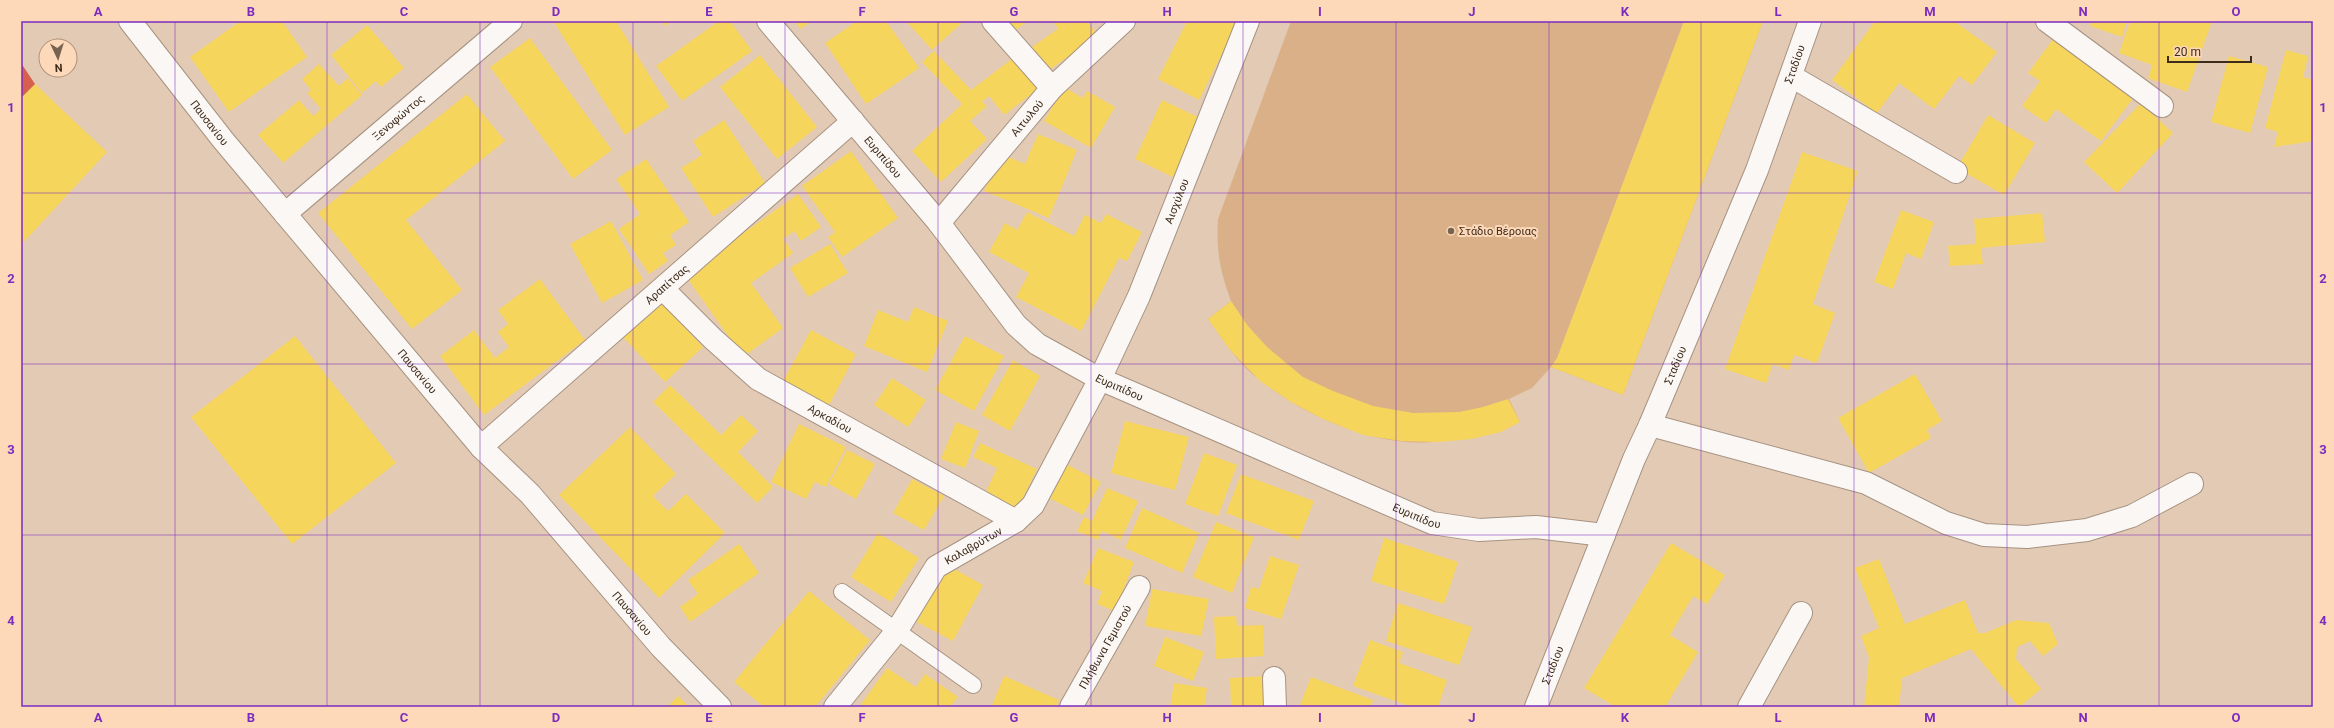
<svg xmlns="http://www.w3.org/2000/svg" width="2334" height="728" font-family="Roboto,sans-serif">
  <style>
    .green { fill: #dab089 }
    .homes { fill: #f6d55c }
    .shops { fill: #d6604d }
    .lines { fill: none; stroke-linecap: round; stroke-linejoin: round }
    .lane-casing { stroke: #a69382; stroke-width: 18 }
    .street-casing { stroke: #a69382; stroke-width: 24 }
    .secondary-casing { stroke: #a69382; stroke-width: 24 }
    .lane { stroke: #fbf7f4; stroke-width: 16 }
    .street { stroke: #fbf7f4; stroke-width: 22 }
    .secondary { stroke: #fbf7f4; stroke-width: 22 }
    .grid { fill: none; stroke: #7b2cbf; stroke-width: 1; stroke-opacity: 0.55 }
    .poi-dot { fill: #776351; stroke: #fdd9b9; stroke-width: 1.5 }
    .labels { text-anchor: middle; stroke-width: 4; stroke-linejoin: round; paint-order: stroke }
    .street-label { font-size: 11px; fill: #3d2b1b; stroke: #fdd9b9 }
    .poi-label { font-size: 11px; fill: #3d2b1b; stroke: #fdd9b9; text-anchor: start }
    .neatline { fill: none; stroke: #7b2cbf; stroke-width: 1.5 }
    .grid-label { font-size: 13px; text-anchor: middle; font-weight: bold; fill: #7b2cbf }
  </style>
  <rect width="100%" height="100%" fill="#e3cab5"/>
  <!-- green -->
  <path class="green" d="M1291,21h472l-140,374 -72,-28 -19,21 -23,11 11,23c-26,6 -53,16 -80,19 -60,9 -133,-24 -179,-60 -22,-16 -37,-40 -53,-62l23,-18c-11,-30 -15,-50 -13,-82z"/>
  <!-- homes -->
  <g class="homes">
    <path d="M238,21h44l25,36 -78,55 -39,-55 49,-35z"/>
    <path d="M553,21h63l53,86 -44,28z"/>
    <path d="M661,21h11l-7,5z"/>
    <path d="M719,21h11l22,30 -70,50 -26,-35z"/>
    <path d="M795,21h17l-12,8z"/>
    <path d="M857,21h29l33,47 -53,36 -41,-61z"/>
    <path d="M906,21h58l-32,29z"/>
    <path d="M1002,21h26l-17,12z"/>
    <path d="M1053,21h34l11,15 -52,36 -17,-23 29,-20z"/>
    <path d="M1187,21h51l-39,79 -41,-21z"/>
    <path d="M1684,21h79l-140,374 -72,-28 6,-9z"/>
    <path d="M1875,21h79l43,31 -25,33 -13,-9 -25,33 -35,-26 -22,30 -45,-33z"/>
    <path d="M2092,21h35l-5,16 -32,-11z"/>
    <path d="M2130,21h82l-25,71 -39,-14 4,-13 -33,-12z"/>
    <path d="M367,25l37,43 -23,19 -5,-6 -14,12 -31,-38z"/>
    <path d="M530,38l82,112 -39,29 -83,-112z"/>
    <path d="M2054,38l80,59 -33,44 -45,-32 -10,14 -24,-17 18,-25 -12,-8z"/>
    <path d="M2286,50l22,6 -5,21 10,3v61l-39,6 4,-15 -13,-4z"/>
    <path d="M934,51l37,39 46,-35 25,31 -38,29 -15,-19 -7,6 5,4 -17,15 17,18 -46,43 -29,-31 50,-47 -40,-42z"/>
    <path d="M760,55l57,72 -40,32 -57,-72z"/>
    <path d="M2229,56l39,11 -18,66 -39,-11z"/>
    <path d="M319,64l20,22 9,-8 14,17 -79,68 -25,-28 41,-35 14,16 8,-7 -14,-16 4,-3 -9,-11z"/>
    <path d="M35,84l72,68 -86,93v-147z"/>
    <path d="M1064,87l19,11 4,-7 28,16 -24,41 -47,-27z"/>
    <path d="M467,94l38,47 -99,79 56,70 -50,39 -94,-116z"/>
    <path d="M1162,100l38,18 -27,59 -38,-18z"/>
    <path d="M2141,103l32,30 -56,60 -33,-31z"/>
    <path d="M1988,115l47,28 -31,52 -47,-27z"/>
    <path d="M724,120l41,63 -52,34 -32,-49 21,-13 -9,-14z"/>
    <path d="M1038,134l39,16 -28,68 -65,-27 15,-38 26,11z"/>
    <path d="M851,151l47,67 -56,39 -14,-20 7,-5 -33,-46z"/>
    <path d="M1802,152l56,19 -45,133 22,9 -18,50 -23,-8 -5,15 -16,-6 -7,19 -41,-14z"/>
    <path d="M646,159l43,63 -19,13 6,10 -13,8 5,8 -19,13 -30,-45 21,-15 -24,-35z"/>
    <path d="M798,194l23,33 -20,14 -7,-10 -11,8 10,14 -42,30 32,45 -40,29 -58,-82z"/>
    <path d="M1901,210l33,12 -13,37 -15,-6 -13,36 -19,-7z"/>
    <path d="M1027,212l47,24 11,-21 16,8 5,-9 36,18 -15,29 -8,-3 -38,73 -65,-34 13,-24 -40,-21 16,-29 12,7z"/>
    <path d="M2042,213l3,29 -64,6 2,16 -33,2 -2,-20 28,-2 -2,-25z"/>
    <path d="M611,221l32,59 -41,23 -32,-59z"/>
    <path d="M830,244l18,29 -40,24 -18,-29z"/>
    <path d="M540,279l45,61 -101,75 -44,-59 34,-26 21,28 14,-11 -11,-15 10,-8 -10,-14z"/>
    <path d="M660,301l43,46 -38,35 -43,-46z"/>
    <path d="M1231,301l17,25 19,21 36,30 30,14 40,15 40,7 46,-1 24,-5 25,-8 12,23 -19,10 -30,7 -32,3 -38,-1 -38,-6 -40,-16 -32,-17 -31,-21 -30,-31 -22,-31z"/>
    <path d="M914,307l34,14 -21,51 -63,-26 14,-36 30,12z"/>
    <path d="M811,330l45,24 -27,51 -46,-24z"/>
    <path d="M295,336l101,127 -104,81 -101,-127z"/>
    <path d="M965,336l39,20 -30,55 -39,-21z"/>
    <path d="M1013,360l27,16 -30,55 -28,-16z"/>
    <path d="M1915,374l27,47 -15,9 4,8 -62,35 -31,-55z"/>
    <path d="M892,378l34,22 -18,27 -34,-22z"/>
    <path d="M670,385l51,50 20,-20 17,16 -20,21 35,35 -16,16 -104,-101z"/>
    <path d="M1125,421l64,16 -14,53 -64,-17z"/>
    <path d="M956,422l23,9 -14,37 -24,-9z"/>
    <path d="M799,424l47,23 -20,40 -11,-5 -9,17 -35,-17z"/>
    <path d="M630,427l46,47 -23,22 15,15 18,-17 39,39 -66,65 -100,-103z"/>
    <path d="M980,443l57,26 -20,41 -32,-16 12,-26 -24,-11z"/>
    <path d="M847,450l28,14 -19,35 -27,-15z"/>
    <path d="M1204,453l33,12 -19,51 -33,-12z"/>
    <path d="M1064,463l37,19 -18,33 -36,-18z"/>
    <path d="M1241,474l73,27 -15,39 -73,-27z"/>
    <path d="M912,479l32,17 -20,34 -31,-17z"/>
    <path d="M1107,488l31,13 -17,39 -19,-9 -4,9 -21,-9 7,-14 8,4z"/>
    <path d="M1142,508l57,25 -17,40 -57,-25z"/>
    <path d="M1216,522l38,15 -22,56 -39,-16z"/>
    <path d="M878,533l41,25 -28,44 -40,-25z"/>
    <path d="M1384,538l74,24 -14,42 -73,-23z"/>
    <path d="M1671,543l54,32 -18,29 -14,-8 -23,39 28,17 -33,55h-49l-32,-19z"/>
    <path d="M739,544l20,29 -69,49 -10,-15 18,-13 -10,-14z"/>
    <path d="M1098,548l36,14 -19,49 -18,-7 5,-13 -19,-8z"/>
    <path d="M1270,556l29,9 -18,54 -36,-11 6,-21 8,2z"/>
    <path d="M1879,559l26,65 60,-24 13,33h7l31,-13 33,3 9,21 -15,12 -13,-15 -13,6 -1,12 25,30 -22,18 -48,-58 -69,29 -3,29h-35l5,-50 -8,-21 18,-8 -24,-60z"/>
    <path d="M947,565l36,20 -30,56 -36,-19z"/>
    <path d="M1152,589l57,10 -8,37 -56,-10z"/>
    <path d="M809,591l61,49 -55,67h-51l-30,-25z"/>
    <path d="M1398,603l74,24 -13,38 -73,-24z"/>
    <path d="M1236,616l1,10 26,-1 1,31 -48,3 -2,-42z"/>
    <path d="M1165,637l39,15 -11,29 -39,-15z"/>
    <path d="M1370,640l33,12 -4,11 48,17 -9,27h-26l-59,-21z"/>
    <path d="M887,668l29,19 9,-13 33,23 -8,10h-91z"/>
    <path d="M1004,676l55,24 -3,7h-59l-5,-2z"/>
    <path d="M1269,676l2,31h-40l-1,-29z"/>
    <path d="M1311,677l62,23 -2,7h-72z"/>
    <path d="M1174,683l33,5 -3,19h-34z"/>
    <path d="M678,696l11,11h-22z"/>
  </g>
  <!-- shops -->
  <path class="shops" d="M21,63l14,21 -14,14z"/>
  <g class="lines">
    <!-- lane casing -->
    <g class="lane-casing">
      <path id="lane" d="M842,592l131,93"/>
    </g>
    <!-- street casing -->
    <g class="street-casing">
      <g id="street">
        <path id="s1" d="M768,21l171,202 77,102 21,19 63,35 332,144 47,7 57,-3 68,8"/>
        <path d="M993,21l59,67"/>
        <path d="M2047,21l115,85"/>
        <path d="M1791,76l165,96"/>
        <path id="s2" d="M285,214l226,-193"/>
        <path id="s3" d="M939,223l113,-135 72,-67"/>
        <path id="s4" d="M663,289l50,50 45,40 258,142"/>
        <path d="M1650,425l216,58 80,40 38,12 43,2 60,-7 45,-14 60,-32"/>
        <path id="s5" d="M481,447l372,-326"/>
        <path d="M1274,678l1,29"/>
        <path id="s6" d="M835,707l61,-75 40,-65 80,-46 17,-16 67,-126 39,-83 109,-275"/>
        <path id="s7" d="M1071,707l68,-120"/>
        <path d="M1749,707l52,-94"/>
      </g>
    </g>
    <!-- secondary casing -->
    <g class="secondary-casing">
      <g id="secondary">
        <path id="s8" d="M130,21l93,119 258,307 49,47 131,153 59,60"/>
        <path id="s9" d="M1536,707l98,-248 16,-34 107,-255 53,-149"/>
      </g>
    </g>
    <!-- lane -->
    <use href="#lane" class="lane"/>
    <!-- street -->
    <use href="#street" class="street"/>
    <!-- secondary -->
    <use href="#secondary" class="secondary"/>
  </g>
  <!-- grid -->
  <path class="grid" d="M175,21v686M327,21v686M480,21v686M633,21v686M785,21v686M938,21v686M1091,21v686M1243,21v686M1396,21v686M1549,21v686M1701,21v686M1854,21v686M2007,21v686M2159,21v686M21,193h2292M21,364h2292M21,535h2292"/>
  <!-- markers -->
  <circle class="poi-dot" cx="1451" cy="231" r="4"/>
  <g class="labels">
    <!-- street labels -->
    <g class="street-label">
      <text dy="4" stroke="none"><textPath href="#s9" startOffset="693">Σταδίου</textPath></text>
      <text dy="4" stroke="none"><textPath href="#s2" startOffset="149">Ξενοφώντος</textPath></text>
      <text dy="4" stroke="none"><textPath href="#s3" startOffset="137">Αιτωλού</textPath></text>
      <text dy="4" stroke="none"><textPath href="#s8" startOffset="129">Παυσανίου</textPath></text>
      <text dy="4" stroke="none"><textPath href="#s1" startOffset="178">Ευριπίδου</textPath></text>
      <text dy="4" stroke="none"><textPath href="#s6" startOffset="625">Αισχύλου</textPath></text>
      <text dy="4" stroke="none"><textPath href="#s5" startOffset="247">Αραπίτσας</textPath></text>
      <text dy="4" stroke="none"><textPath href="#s9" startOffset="369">Σταδίου</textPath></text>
      <text dy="4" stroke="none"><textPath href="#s8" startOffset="453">Παυσανίου</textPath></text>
      <text dy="4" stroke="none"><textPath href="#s1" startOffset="514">Ευριπίδου</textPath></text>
      <text dy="4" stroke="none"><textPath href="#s4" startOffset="213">Αρκαδίου</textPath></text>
      <text dy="4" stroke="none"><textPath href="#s1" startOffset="838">Ευριπίδου</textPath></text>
      <text dy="4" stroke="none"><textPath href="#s6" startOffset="216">Καλαβρύτων</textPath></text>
      <text dy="4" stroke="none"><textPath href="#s8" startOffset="777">Παυσανίου</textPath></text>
      <text dy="4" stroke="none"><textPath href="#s7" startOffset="69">Πλήθωνα Γεμιστού</textPath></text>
      <text dy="4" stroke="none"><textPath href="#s9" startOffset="45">Σταδίου</textPath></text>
    </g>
    <!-- poi labels -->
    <g class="poi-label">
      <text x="1459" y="235">Στάδιο Βέροιας</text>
    </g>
  </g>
  <!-- border -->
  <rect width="2334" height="728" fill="none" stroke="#fdd9b9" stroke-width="44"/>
  <!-- north arrow -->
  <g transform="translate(58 58) rotate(176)"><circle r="19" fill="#fdd9b9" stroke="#b0937a"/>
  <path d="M0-3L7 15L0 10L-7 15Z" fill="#776351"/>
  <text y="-6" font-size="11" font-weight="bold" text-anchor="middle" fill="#3d2b1b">N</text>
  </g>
  <!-- scale -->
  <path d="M2168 56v6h83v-6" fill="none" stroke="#3d2b1b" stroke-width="2"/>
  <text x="2174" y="56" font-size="12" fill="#3d2b1b" stroke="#fdd9b9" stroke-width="3" paint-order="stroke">20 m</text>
  <rect x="22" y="22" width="2290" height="684" class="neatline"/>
  <g class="grid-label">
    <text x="98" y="16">A</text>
    <text x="251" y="16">B</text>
    <text x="404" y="16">C</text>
    <text x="556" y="16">D</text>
    <text x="709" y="16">E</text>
    <text x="862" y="16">F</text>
    <text x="1014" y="16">G</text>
    <text x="1167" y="16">H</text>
    <text x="1320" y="16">I</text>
    <text x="1472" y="16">J</text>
    <text x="1625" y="16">K</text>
    <text x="1778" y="16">L</text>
    <text x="1930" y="16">M</text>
    <text x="2083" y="16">N</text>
    <text x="2236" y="16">O</text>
    <text x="11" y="112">1</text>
    <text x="2323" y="112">1</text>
    <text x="11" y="283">2</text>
    <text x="2323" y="283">2</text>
    <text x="11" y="454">3</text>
    <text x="2323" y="454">3</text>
    <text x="11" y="625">4</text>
    <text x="2323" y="625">4</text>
    <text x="98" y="722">A</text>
    <text x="251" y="722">B</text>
    <text x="404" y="722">C</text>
    <text x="556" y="722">D</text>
    <text x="709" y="722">E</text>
    <text x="862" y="722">F</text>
    <text x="1014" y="722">G</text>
    <text x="1167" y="722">H</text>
    <text x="1320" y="722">I</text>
    <text x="1472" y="722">J</text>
    <text x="1625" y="722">K</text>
    <text x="1778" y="722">L</text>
    <text x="1930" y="722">M</text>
    <text x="2083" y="722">N</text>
    <text x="2236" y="722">O</text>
  </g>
</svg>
